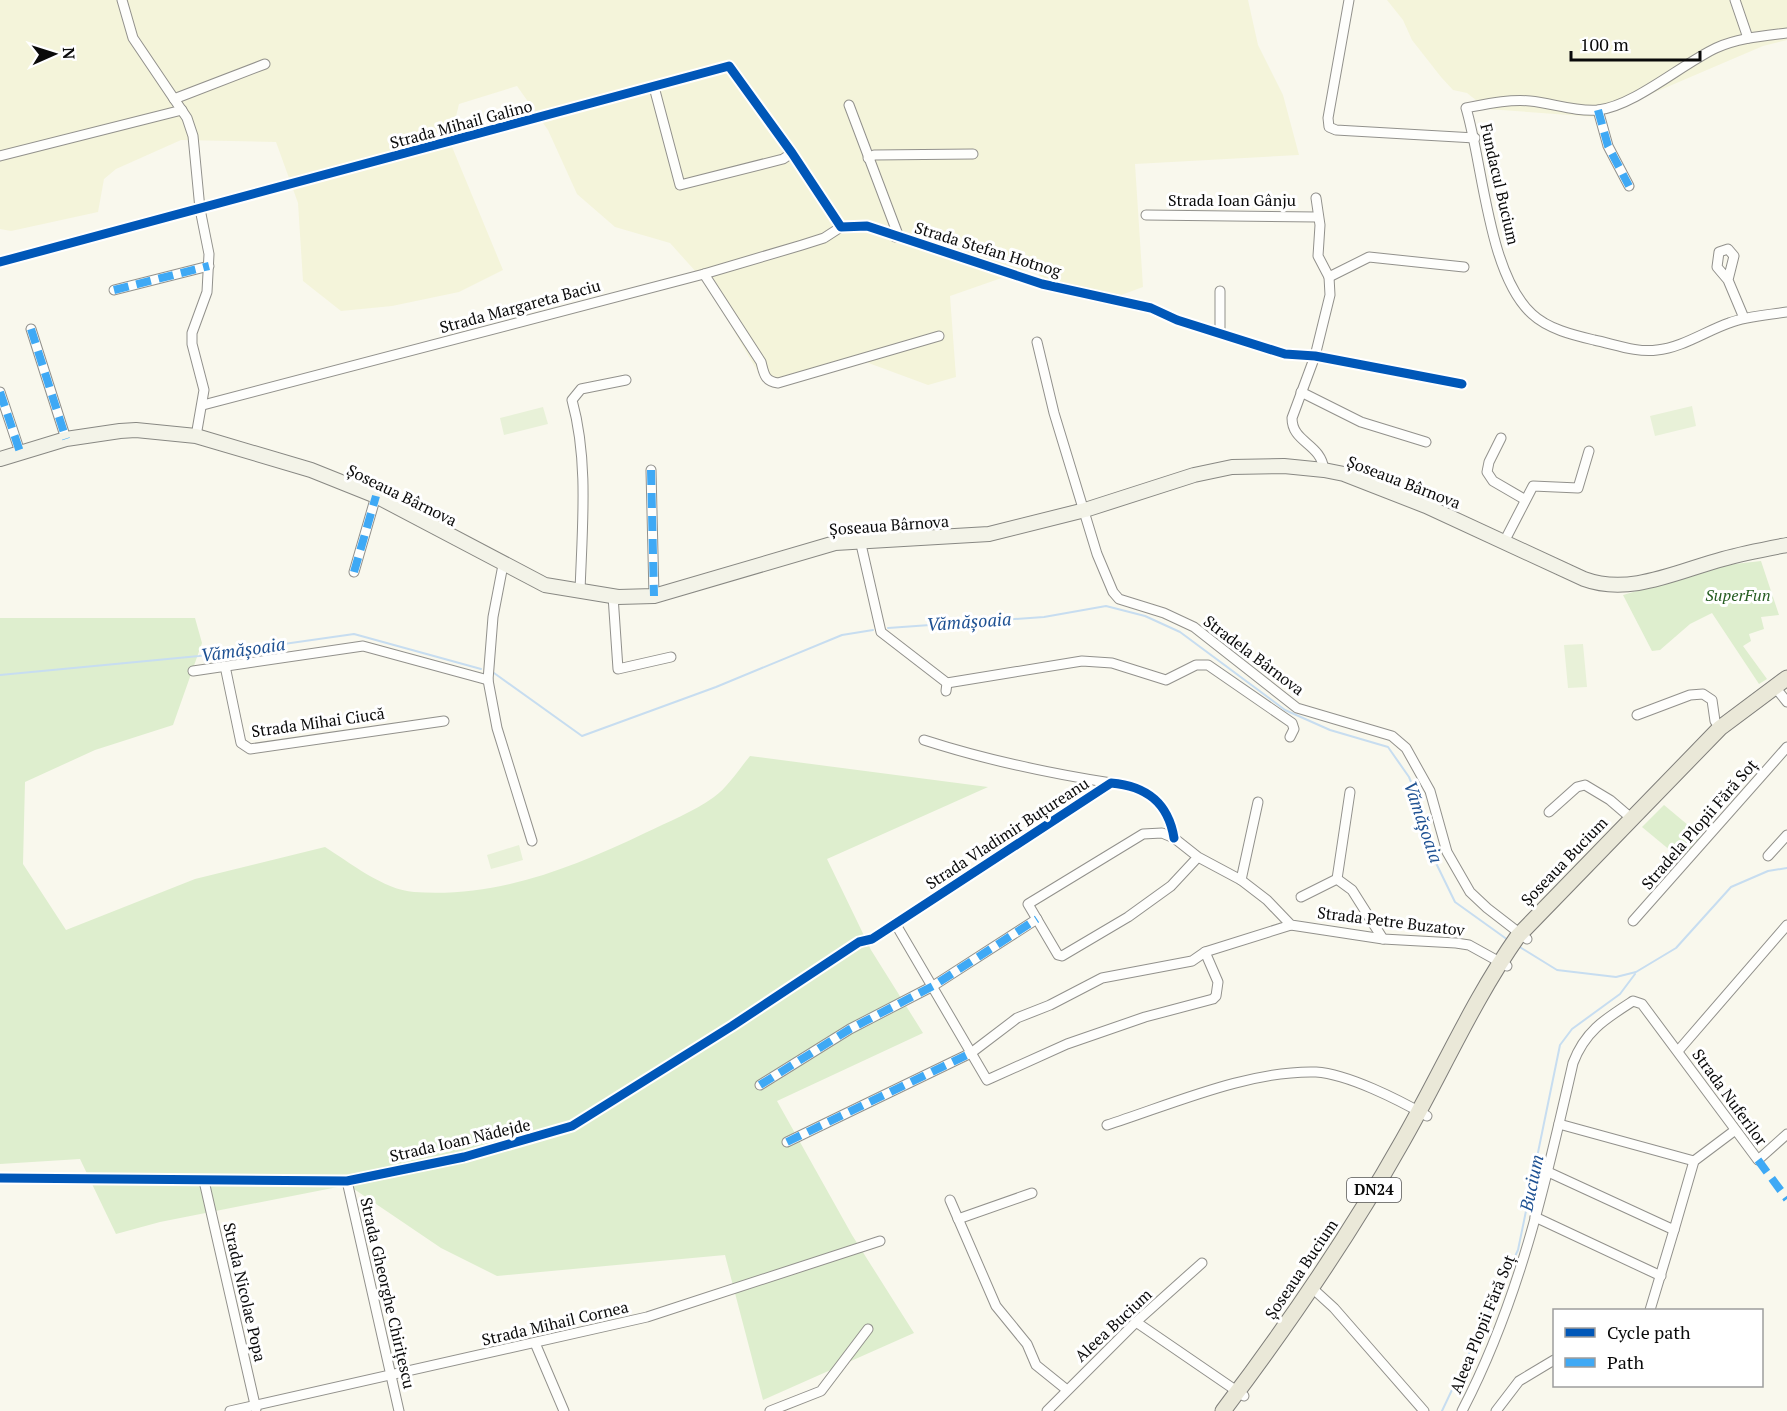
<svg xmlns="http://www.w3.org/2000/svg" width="1787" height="1411" font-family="'PT Serif',serif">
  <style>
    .farmland { fill: #f4f4da }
    .green { fill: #deeece }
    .pitch { fill: #e8f1d8 }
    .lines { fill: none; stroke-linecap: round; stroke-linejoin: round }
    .stream { stroke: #c7ddf0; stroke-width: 2 }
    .minor-casing { stroke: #92918c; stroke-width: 11 }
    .secondary-casing { stroke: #888883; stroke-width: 16 }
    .primary-casing { stroke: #7f7e7a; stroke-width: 17 }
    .minor { stroke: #fefefc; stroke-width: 9 }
    .secondary { stroke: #f3f3e8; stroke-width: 14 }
    .primary { stroke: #eae8d8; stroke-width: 15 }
    .quiet { stroke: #3fa9f5; stroke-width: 8; stroke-dasharray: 15 8; stroke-linecap: butt }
    .cycleway-casing { stroke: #fff; stroke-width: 13 }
    .cycleway { stroke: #0057b8; stroke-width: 9 }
    .labels { text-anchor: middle; stroke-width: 6; stroke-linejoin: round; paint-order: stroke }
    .shield { fill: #fff; stroke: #545454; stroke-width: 1.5 }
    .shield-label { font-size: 15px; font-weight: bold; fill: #0a0a0a }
    .street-label { font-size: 16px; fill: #0a0a0a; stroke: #fff }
    .park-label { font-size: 16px; font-style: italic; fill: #245c20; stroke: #fff }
    .water-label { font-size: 18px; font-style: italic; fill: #1d5092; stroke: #fff }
  </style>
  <rect width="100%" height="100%" fill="#f9f8ed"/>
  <!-- farmland -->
  <g class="farmland">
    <path d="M0,0h1248l10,45 25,50 16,60 -164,9 8,123 -30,11 -71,-14 -6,-18 -86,30 6,81 -28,8 -73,-27 -90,26 -59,-101 -36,-40 -55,-16 -38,-33 -29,-64 -31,-44 -58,18 -9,38 53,128 -44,22 -67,14 -51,5 -38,-30 -5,-78 -22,-61 -95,-2 -65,29 -12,10 -6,33 -87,19 -11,-2z"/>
    <path d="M1387,0h400v40l-24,6 -166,71 -110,-8 -20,-16 -14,-3 -12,-13 -29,-37 -9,-20z"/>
  </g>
  <!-- green -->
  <g class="green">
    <path d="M1761,561l18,54 -18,2 3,12 -15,5 2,7 -8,5 24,33 -8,5 -47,-71 -22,11 -30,26 -8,1 -29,-56 103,-30z"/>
    <path d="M0,618h195l7,25 -29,82 -78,25 -70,32 -2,82 43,66 129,-51 130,-32c24,15 59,43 89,45 83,6 158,-24 231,-59 23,-11 48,-21 69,-36 14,-10 25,-28 36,-41l238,31 -161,72 44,91 52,83 -146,68 75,134 62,98 -151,67 -38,-145 -228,21 -56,-28 -93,-63 -188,37 -44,12 -36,-75 -80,5z"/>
    <path d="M1664,805l37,31 -18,25 -41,-34z"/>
  </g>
  <!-- pitch -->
  <g class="pitch">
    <path d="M1692,406l4,20 -41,10 -5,-20z"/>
    <path d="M543,407l5,17 -44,11 -4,-17z"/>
    <path d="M1583,644l4,43 -19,1 -4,-43z"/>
    <path d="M519,845l4,15 -32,9 -4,-14z"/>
  </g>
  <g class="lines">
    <!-- stream -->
    <g class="stream">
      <path d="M888,628l156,-11 62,-11 39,10 35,16 105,78 45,20 58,17 21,30 12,29 13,53 21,43 53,38"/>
      <path d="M494,673l88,63 134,-49 126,-52 31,-5"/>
      <path d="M0,675l199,-19 155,-22 127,35"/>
      <path d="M1518,946l39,24 59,7 20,-5 40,-24 55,-61 37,-16 19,-3"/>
      <path d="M1442,1411l76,-161 42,-205 12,-16 48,-35 15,-20"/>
    </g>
    <!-- minor casing -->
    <g class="minor-casing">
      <g id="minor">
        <path d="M122,0l11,38 54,80 6,18 7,73 9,45 -2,38 -15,41v11l12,46 -8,46"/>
        <path d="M1349,0l-21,118 1,9 7,3 139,8"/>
        <path d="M1735,0l13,38"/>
        <path d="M1787,33c-24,3 -49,5 -71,15 -34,16 -82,58 -118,62 -23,2 -46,-7 -68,-9 -21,-2 -43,3 -64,7 17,56 22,166 66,206 16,15 41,21 62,26 20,4 43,13 63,10 24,-2 49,-19 72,-27 18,-7 39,-8 58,-11"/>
        <path d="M654,87l26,98 103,-26 9,-6"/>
        <path d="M174,99l91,-35"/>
        <path d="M849,105l48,127 -2,5"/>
        <path d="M1598,110l10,36 21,40"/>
        <path d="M0,156l182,-46"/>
        <path d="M868,158l6,-3 99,-1"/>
        <path d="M1316,198l4,27 -2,31 11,21 1,18 -15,61 -23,62c0,25 29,25 32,52"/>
        <path d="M1146,215l171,2"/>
        <path d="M0,262l729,-196 63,87 49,74 26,-1 175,58 109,24 26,12 108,34 30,2 147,28"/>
        <path d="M704,274l57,88c3,11 3,19 17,21l161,-47"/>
        <path d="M1329,277l40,-20 95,10"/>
        <path d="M1728,280l6,-24 -6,-7 -9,3 -2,15 11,13 16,38"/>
        <path d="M114,290l95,-24"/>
        <path d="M31,329l35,110"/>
        <path d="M1220,332v-41"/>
        <path d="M1037,342l17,71 43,141 16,38 6,7 45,14 30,14 103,81 95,28 14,12 24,43 17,61 23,40 17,16 40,31"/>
        <path d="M0,392l20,60"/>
        <path d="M1301,392l60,30 65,20"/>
        <path d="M203,405l501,-131 98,-29 22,-7 17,-11"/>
        <path d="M1501,438l-12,24 -2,10 6,9 31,18"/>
        <path d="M651,470l3,126"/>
        <path d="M860,540l21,92 66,51 -1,8"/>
        <path d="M1504,542l29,-56 45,2 11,-37"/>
        <path d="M503,565l-10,52 -5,63 9,48 35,113"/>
        <path d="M354,572l22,-76"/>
        <path d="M580,592c2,-64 9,-130 -8,-192l9,-11 45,-9"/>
        <path d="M613,596l5,73 53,-12"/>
        <path d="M225,666l16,77 9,6 194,-28"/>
        <path d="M193,671l170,-25 125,34"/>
        <path d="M947,683l135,-22 30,2 54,17 30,-15h12l84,58 2,6 -4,8"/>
        <path d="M1775,687l12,15"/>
        <path d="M1637,715l53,-20 13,-1 9,6 3,21 5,7"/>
        <path d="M924,740c62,20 123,33 187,43"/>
        <path d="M1350,792l-13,87 15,11 31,49"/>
        <path d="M1549,812l28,-25 8,-2 25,15 21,18"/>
        <path d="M1768,856l19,-21"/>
        <path d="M1198,857l-27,29 -43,31 -66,39 -4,-1 -30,-51 115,-70 19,-1 12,5 24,19 43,23 26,20 24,25 92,14 73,4 13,2 38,21"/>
        <path d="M1241,880l17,-78"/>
        <path d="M1301,897l36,-18"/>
        <path d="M1633,921l154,-174"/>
        <path d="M895,923l92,157 80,-36 78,-27 68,-18 3,-3 2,-14 -13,-30"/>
        <path d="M1678,1051l109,-126"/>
        <path d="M760,1085l90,-56 83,-43 104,-67"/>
        <path d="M1559,1124l135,37"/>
        <path d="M1107,1125c63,-20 141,-55 209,-53 32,2 83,28 111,44"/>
        <path d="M787,1142l184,-89 46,-35 33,-13 52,-27 90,-17 13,-9 86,-27"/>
        <path d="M1546,1171l128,59 20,-69 40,-30"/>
        <path d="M0,1178l347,3 117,-24 108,-31 160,-100 127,-84 13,-3 239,-156c35,3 57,19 63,55"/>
        <path d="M204,1181l52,228"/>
        <path d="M347,1181l52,230"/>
        <path d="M950,1200l46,106 31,38 9,21 31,25"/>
        <path d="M1535,1217l126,59"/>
        <path d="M958,1219l74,-26"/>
        <path d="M1311,1287l23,21 90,103"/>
        <path d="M1650,1310l24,-80"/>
        <path d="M1136,1322l108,74"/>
        <path d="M535,1343l29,68"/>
        <path d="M230,1411l417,-94 233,-76"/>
        <path d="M770,1411l51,-20 47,-62"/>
        <path d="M1047,1411l89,-89 66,-59"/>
        <path d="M1462,1411c57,-109 84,-229 111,-348 12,-32 32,-44 60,-62l9,3 116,156 29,-26"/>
        <path d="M1496,1411l23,-30 35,-21"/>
      </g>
    </g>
    <!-- secondary casing -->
    <g class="secondary-casing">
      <path id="secondary" d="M0,459l66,-20 54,-8 16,-1 60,6 115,34 65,26 169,89 73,12 36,-1 181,-53 154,-9 96,-24 109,-35 38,-8 52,-1 40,4 20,4 82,32 158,73c46,17 94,-8 139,-20 21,-6 43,-10 64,-14"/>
    </g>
    <!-- primary casing -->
    <g class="primary-casing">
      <path id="primary" d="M1223,1411c65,-86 126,-175 179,-269 39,-68 71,-142 116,-206l202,-208 67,-50"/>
    </g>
    <!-- minor -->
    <use href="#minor" class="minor"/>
    <!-- secondary -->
    <use href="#secondary" class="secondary"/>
    <!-- primary -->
    <use href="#primary" class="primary"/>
    <!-- quiet -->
    <g class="quiet">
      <path d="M1598,110l10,36 21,40"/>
      <path d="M114,290l95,-24"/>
      <path d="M31,329l35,110"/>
      <path d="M0,392l20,60"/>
      <path d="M651,470l3,126"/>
      <path d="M354,572l22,-76"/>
      <path d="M760,1085l90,-56 83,-43 104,-67"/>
      <path d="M787,1142l184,-89"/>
      <path d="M1758,1160l29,39"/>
    </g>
    <!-- cycleway casing -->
    <g class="cycleway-casing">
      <g id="cycleway">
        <path d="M0,262l729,-196 63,87 49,74 26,-1 175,58 109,24 26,12 108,34 30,2 147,28"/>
        <path d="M0,1178l347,3 117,-24 108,-31 160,-100 127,-84 13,-3 239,-156c35,3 57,19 63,55"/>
      </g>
    </g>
    <!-- cycleway -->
    <use href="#cycleway" class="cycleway"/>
  </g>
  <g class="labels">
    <!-- shield labels -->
    <rect class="shield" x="1347" y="1178" width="54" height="24" rx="4.5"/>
    <g class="shield-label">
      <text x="1374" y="1195">DN24</text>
    </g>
    <!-- street labels -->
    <g class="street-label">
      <text transform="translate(461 124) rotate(-15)" y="6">Strada Mihail Galino</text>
      <text transform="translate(1500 184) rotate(77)" y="6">Fundacul Bucium</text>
      <text x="1232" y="206">Strada Ioan Gânju</text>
      <text transform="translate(988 249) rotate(17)" y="6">Strada Stefan Hotnog</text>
      <text transform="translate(520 306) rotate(-15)" y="6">Strada Margareta Baciu</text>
      <text transform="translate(1404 482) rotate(21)" y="6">Șoseaua Bârnova</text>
      <text transform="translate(402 495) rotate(26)" y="6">Șoseaua Bârnova</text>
      <text transform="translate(889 525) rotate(-4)" y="6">Șoseaua Bârnova</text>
      <text transform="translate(1254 655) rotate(37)" y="6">Stradela Bârnova</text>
      <text transform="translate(318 722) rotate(-8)" y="6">Strada Mihai Ciucă</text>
      <text transform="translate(1699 824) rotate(-49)" y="6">Stradela Plopii Fără Soț</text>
      <text transform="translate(1007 833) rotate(-33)" y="6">Strada Vladimir Buțureanu</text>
      <text transform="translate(1564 861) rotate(-46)" y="6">Șoseaua Bucium</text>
      <text transform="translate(1391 921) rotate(7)" y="6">Strada Petre Buzatov</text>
      <text transform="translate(1730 1097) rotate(54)" y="6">Strada Nuferilor</text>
      <text transform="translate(460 1140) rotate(-13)" y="6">Strada Ioan Nădejde</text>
      <text transform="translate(1301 1269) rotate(-56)" y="6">Șoseaua Bucium</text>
      <text transform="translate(245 1292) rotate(77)" y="6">Strada Nicolae Popa</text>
      <text transform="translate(388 1293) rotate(77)" y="6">Strada Gheorghe Chirițescu</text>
      <text transform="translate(555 1323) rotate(-13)" y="6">Strada Mihail Cornea</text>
      <text transform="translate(1482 1324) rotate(-68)" y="6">Aleea Plopii Fără Soț</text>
      <text transform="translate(1113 1325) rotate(-43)" y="6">Aleea Bucium</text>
    </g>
    <!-- park labels -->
    <g class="park-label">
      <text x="1738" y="601">SuperFun</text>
    </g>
    <!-- water labels -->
    <g class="water-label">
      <text transform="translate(969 622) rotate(-4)" y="6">Vămășoaia</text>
      <text transform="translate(243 650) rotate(-8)" y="6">Vămășoaia</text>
      <text transform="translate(1423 822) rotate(71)" y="6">Vămășoaia</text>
      <text transform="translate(1532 1183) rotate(-78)" y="6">Bucium</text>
    </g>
  </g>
  <!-- legend -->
  <rect x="1553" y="1309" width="210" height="78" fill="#ffffff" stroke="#9d9d9d" stroke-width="1.5"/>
  <rect x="1565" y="1328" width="30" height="9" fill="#0057b8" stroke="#9d9d9d" stroke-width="1.5"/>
  <text x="1607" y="1339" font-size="18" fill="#0a0a0a">Cycle path</text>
  <rect x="1565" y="1358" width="30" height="9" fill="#3fa9f5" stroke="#9d9d9d" stroke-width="1.5"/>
  <text x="1607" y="1369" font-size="18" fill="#0a0a0a">Path</text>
  <!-- north arrow -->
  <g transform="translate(54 54) rotate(87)" stroke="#ffffff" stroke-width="4.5" paint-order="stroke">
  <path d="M0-4.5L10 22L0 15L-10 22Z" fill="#0a0a0a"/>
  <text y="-9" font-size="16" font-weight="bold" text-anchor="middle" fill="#0a0a0a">N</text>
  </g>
  <!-- scale -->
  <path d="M1571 51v9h129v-9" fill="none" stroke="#0a0a0a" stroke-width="3"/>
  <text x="1580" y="51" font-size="18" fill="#0a0a0a" stroke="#ffffff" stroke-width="4.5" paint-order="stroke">100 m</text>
</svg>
